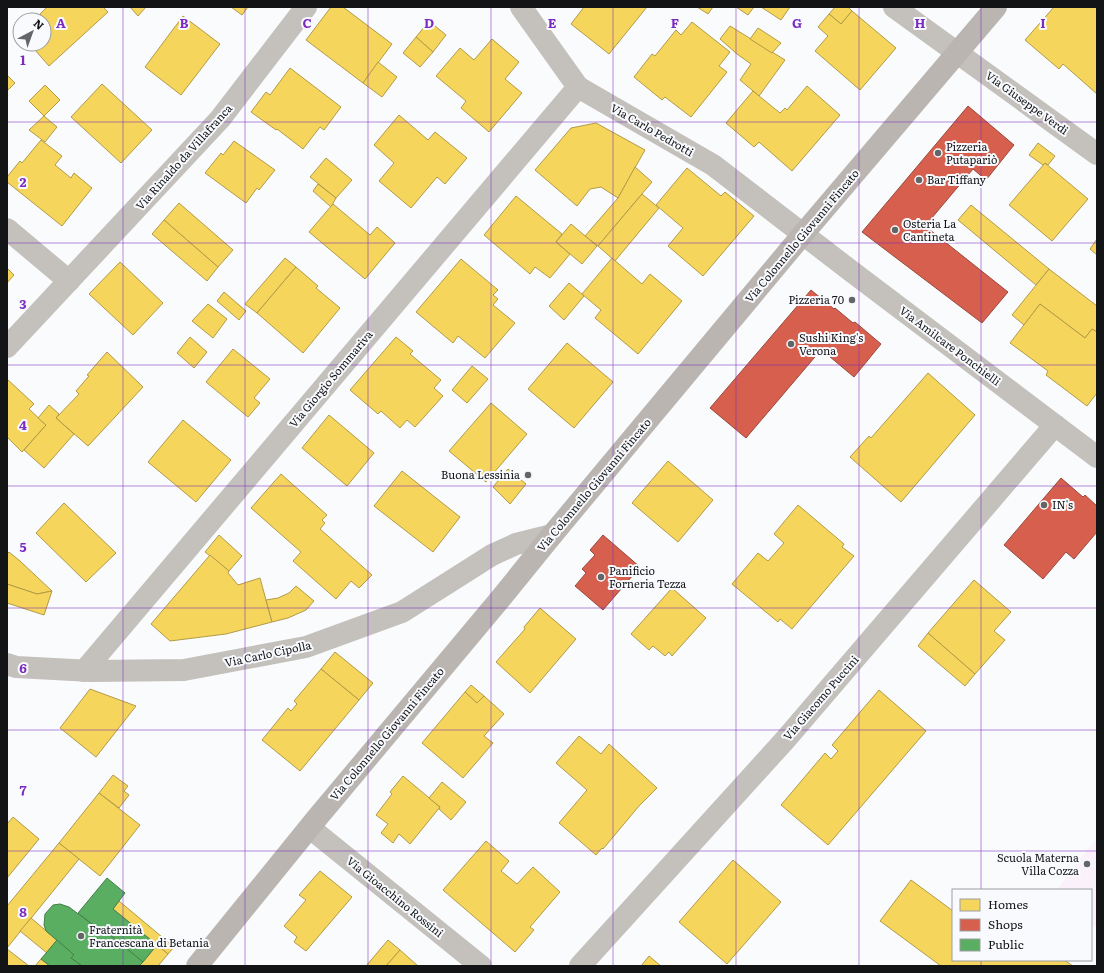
<svg xmlns="http://www.w3.org/2000/svg" width="1104" height="973" font-family="Literata,serif">
  <style>
    .education { fill: #fbf1fb }
    .homes { fill: #f6d55c; stroke: #b29b47 }
    .shops { fill: #d6604d; stroke: #9b493c }
    .public { fill: #5aae61; stroke: #44804a }
    .lines { fill: none; stroke-linecap: round; stroke-linejoin: round }
    .minor { stroke: #c4c0bc; stroke-width: 22 }
    .secondary { stroke: #bab5b0; stroke-width: 22 }
    .grid { fill: none; stroke: #7b2cbf; stroke-width: 1; stroke-opacity: 0.55 }
    .poi-dot { fill: #636567; stroke: #f8fafe; stroke-width: 1.5 }
    .labels { text-anchor: middle; stroke-width: 4; stroke-linejoin: round; paint-order: stroke }
    .street-label { font-size: 11px; fill: #121416; stroke: #f8fafe }
    .poi-label { font-size: 11px; fill: #121416; stroke: #f8fafe; text-anchor: start }
    .grid-label { font-size: 13px; text-anchor: middle; font-weight: bold; fill: #7b2cbf; stroke: #f8fafe; stroke-width: 4; stroke-linejoin: round; paint-order: stroke }
  </style>
  <rect width="100%" height="100%" fill="#f9fbfd"/>
  <!-- education -->
  <path class="education" d="M1097,837v91l-6,-4v-34h-34z"/>
  <!-- homes -->
  <g class="homes">
    <path d="M47,7h56l5,5 -59,54 -14,-16 5,-4 -1,-2h5v-24h-5l3,-3 -2,-3z"/>
    <path d="M130,7h16l-8,9z"/>
    <path d="M231,7h17l-6,8z"/>
    <path d="M331,7h12l49,37 -29,39 -57,-43z"/>
    <path d="M584,7h63l-38,47 -38,-30z"/>
    <path d="M697,7h16l-5,7z"/>
    <path d="M736,7h18l-6,8z"/>
    <path d="M761,7h29l-9,13z"/>
    <path d="M835,7h13l4,4 -11,13 -12,-10z"/>
    <path d="M1054,7h43v87l-34,-30 -4,5 -34,-29z"/>
    <path d="M852,11l44,37 -36,42 -45,-39 13,-15 -10,-9 11,-13 12,10z"/>
    <path d="M183,16l37,28 -39,51 -36,-28z"/>
    <path d="M429,21l17,14 -13,17 -17,-15z"/>
    <path d="M692,22l38,30 -11,14 8,6 -36,45 -26,-20 -3,3 -28,-23 18,-23 3,2 21,-26 5,5z"/>
    <path d="M730,26l55,34 -26,36 -19,-16 11,-16 -14,-10 -17,-15z"/>
    <path d="M758,28l23,15 -9,10 -22,-14z"/>
    <path d="M416,37l17,15 -13,15 -17,-14z"/>
    <path d="M492,39l27,23 -14,17 17,14 -33,39 -28,-24 5,-7 -30,-25 24,-28 14,12z"/>
    <path d="M378,62l19,15 -15,20 -19,-14z"/>
    <path d="M290,68l51,39 -17,23 -4,-3 -17,22 -26,-20 -1,1 -25,-18 15,-20 4,3z"/>
    <path d="M7,75l8,8 -8,8z"/>
    <path d="M102,84l50,46 -31,33 -50,-46z"/>
    <path d="M45,85l15,15 -16,16 -15,-15z"/>
    <path d="M807,86l33,29 -48,56 -33,-29 -5,5 -28,-24 27,-32 27,22 5,-5 2,2z"/>
    <path d="M399,115l29,25 7,-8 32,26 -22,26 -8,-7 -26,31 -32,-27 15,-18 -20,-18z"/>
    <path d="M44,116l13,11 -12,15 -16,-12z"/>
    <path d="M596,123l49,27 -27,48 -17,-11 -11,2 -13,17 -42,-36 36,-42z"/>
    <path d="M41,140l21,16 -7,9 16,13 3,-5 18,15 -30,38 -55,-44v-5l13,-16 2,2z"/>
    <path d="M234,141l41,29 -16,20 -2,-2 -11,15 -41,-30 16,-20 2,2z"/>
    <path d="M1038,143l17,13 -7,9 -3,-2 -2,2 -14,-10z"/>
    <path d="M326,158l26,22 -16,18 -26,-21z"/>
    <path d="M1045,163l43,36 -36,42 -43,-36z"/>
    <path d="M635,167l17,15 -54,64 -13,-10 33,-38z"/>
    <path d="M687,168l34,28 4,-4 29,24 -51,60 -35,-30 15,-18 -27,-23z"/>
    <path d="M318,184l18,14 -5,9 -18,-16z"/>
    <path d="M642,194l17,14 -44,53 -17,-15z"/>
    <path d="M516,196l46,38 -6,8 14,12 -20,24 -15,-11 -5,7 -46,-39z"/>
    <path d="M179,203l54,47 -15,17 -54,-47z"/>
    <path d="M333,204l37,31 7,-8 18,16 -30,36 -56,-47z"/>
    <path d="M971,205l78,64 -13,16 -78,-65z"/>
    <path d="M164,220l54,47 -11,14 -55,-47z"/>
    <path d="M571,224l26,22 -15,18 -26,-22z"/>
    <path d="M1097,239v16l-7,-6z"/>
    <path d="M285,258l11,9 -39,46 -12,-9z"/>
    <path d="M612,258l30,26 8,-10 32,27 -44,53 -43,-36 6,-8 -19,-16z"/>
    <path d="M461,259l37,31 -5,5 5,4 -5,6 22,18 -30,35 -27,-22 -5,7 -37,-31z"/>
    <path d="M120,262l43,41 -30,32 -44,-41z"/>
    <path d="M296,267l22,19 -2,2 24,20 -37,45 -46,-40z"/>
    <path d="M7,268l7,7 -7,8z"/>
    <path d="M1049,269l48,37v26l-5,-3 -7,9 -45,-34 -16,21 -12,-10z"/>
    <path d="M569,283l15,13 -20,24 -15,-14z"/>
    <path d="M224,292l22,19 -7,9 -22,-19z"/>
    <path d="M208,304l19,15 -14,19 -21,-17z"/>
    <path d="M1040,304l45,34 7,-9 5,3v61l-10,13 -41,-31 2,-4 -38,-28z"/>
    <path d="M190,337l17,15 -13,16 -17,-15z"/>
    <path d="M396,337l17,14 -3,3 31,26 -7,8 9,8 -28,31 -8,-7 -7,8 -19,-17 -3,3 -28,-24z"/>
    <path d="M567,343l46,39 -39,46 -46,-39z"/>
    <path d="M233,349l37,30 -16,19 6,5 -12,14 -42,-35z"/>
    <path d="M107,352l36,35 -55,59 -32,-28 23,-24 -3,-3 13,-15 -2,-1z"/>
    <path d="M472,366l16,13 -21,24 -15,-13z"/>
    <path d="M928,373l47,42 -74,87 -51,-45 19,-21 2,2z"/>
    <path d="M7,379l27,25 -5,5 17,16 -24,27 -15,-15z"/>
    <path d="M491,403l36,31 -41,48 -37,-31z"/>
    <path d="M49,405l10,9 -3,4 18,16 -30,34 -20,-18 22,-25 -8,-7z"/>
    <path d="M329,415l45,38 -27,33 -45,-38z"/>
    <path d="M183,420l48,40 -35,42 -48,-40z"/>
    <path d="M668,461l45,39 -35,42 -46,-39z"/>
    <path d="M508,469l18,15 -16,20 -17,-17z"/>
    <path d="M402,471l58,46 -27,35 -59,-46z"/>
    <path d="M281,474l46,41 -5,5 3,3 -5,6 52,46 -13,13 -8,-7 -15,18 -43,-38 8,-9 -50,-44z"/>
    <path d="M64,503l52,50 -30,29 -50,-49z"/>
    <path d="M798,505l46,39 -2,3 12,9 -62,73 -12,-10 -2,3 -46,-38 26,-31 10,8 16,-18 -10,-9z"/>
    <path d="M219,535l23,21 -13,15 -24,-19z"/>
    <path d="M9,552l11,9 32,30 -15,3 -30,-10v-30z"/>
    <path d="M210,555l19,16 -1,2 10,12 22,-7 12,44 -46,12 -56,7 -19,-17z"/>
    <path d="M974,580l37,32 -17,19 11,9 -30,34 -47,-41z"/>
    <path d="M7,584l30,10 15,-3 -8,24 -37,-12z"/>
    <path d="M296,586l18,15 -8,9 -18,8 -16,4 -6,-22 12,-2 11,-5z"/>
    <path d="M672,588l34,30 -34,38 -3,-4 -4,4 -12,-10 -4,4 -18,-16z"/>
    <path d="M540,608l36,31 -46,54 -34,-31 29,-33 -1,-2z"/>
    <path d="M928,633l47,41 -10,12 -47,-40z"/>
    <path d="M335,652l38,31 -14,17 -38,-31z"/>
    <path d="M321,669l38,31 -59,71 -38,-31 26,-32 3,3 6,-7 -3,-3z"/>
    <path d="M471,685l13,11 -7,7 -12,-11z"/>
    <path d="M90,689l46,17 -40,51 -36,-29z"/>
    <path d="M879,690l47,41 -98,114 -47,-40 44,-52 6,6 7,-8 -6,-6z"/>
    <path d="M465,692l12,11 7,-7 20,18 -20,22 9,7 -30,35 -41,-35z"/>
    <path d="M579,736l22,18 8,-10 48,44 -18,18 -36,43 -1,-1 -6,7 -37,-32 28,-33 -31,-27z"/>
    <path d="M113,775l15,11 -4,5 5,4 -10,13 -20,-15z"/>
    <path d="M403,776l37,31 -30,37 -11,-10 -6,9 -12,-10 7,-9 -12,-9 16,-21 -2,-2z"/>
    <path d="M442,782l24,20 -15,18 -12,-11 1,-2 -11,-9z"/>
    <path d="M99,793l41,32 -40,51 -41,-33z"/>
    <path d="M13,817l26,22 -32,39v-54z"/>
    <path d="M486,841l23,20 -8,10 16,13 16,-17 27,25 -30,35 4,3 -19,22 -72,-62z"/>
    <path d="M59,843l20,16 -72,89v-42z"/>
    <path d="M733,860l48,42 -54,62 -48,-42z"/>
    <path d="M320,871l32,26 -46,54 -12,-9 3,-5 -13,-11 22,-26 -7,-5z"/>
    <path d="M911,880l42,31v49h111l9,6h-132l-61,-45z"/>
    <path d="M119,901l55,46 -6,7 -55,-45z"/>
    <path d="M31,918l26,22 -10,13 -27,-22z"/>
    <path d="M388,940l12,10 -14,16h-20z"/>
    <path d="M157,945l11,9 -10,12h-19z"/>
    <path d="M7,949l22,17h-22z"/>
    <path d="M400,950l18,16h-32z"/>
    <path d="M649,956l12,10h-20z"/>
    <path d="M41,959l9,7h-15z"/>
  </g>
  <!-- shops -->
  <g class="shops">
    <path d="M968,106l46,39 -28,35 -13,-11 -48,57 83,66 -26,31 -120,-91z"/>
    <path d="M811,290l23,19 1,-1 18,15 2,-1 26,22 -27,33 -31,-26 -1,1 -2,-1 -74,87 -36,-30z"/>
    <path d="M1061,478l22,19 2,-2 12,11v26l-23,27 -8,-7 -23,27 -39,-34z"/>
    <path d="M603,535l37,32 -37,43 -28,-24 11,-13 -4,-4 13,-14 -5,-5z"/>
  </g>
  <!-- public -->
  <g class="public">
    <path d="M107,878l18,15 -12,16 44,36 -14,17 -44,-36 -2,2 -19,-15z"/>
    <path d="M60,904l9,3 28,21 2,-2 44,36 -4,4h-57l-11,-8 3,-3 -28,-24 -2,-6 1,-11 8,-9z"/>
    <path d="M57,940l17,15 -3,3 11,8h-32l-9,-7z"/>
  </g>
  <g class="lines">
    <!-- minor -->
    <g class="minor">
      <path d="M521,7l57,80 135,78 138,106 246,186"/>
      <path d="M894,7l203,147"/>
      <path d="M7,229l62,52"/>
      <path d="M7,347l213,-228 86,-112"/>
      <path d="M7,664l9,3 76,4 92,-1 122,-23 96,-35 90,-57 24,-11 36,-9"/>
      <path d="M84,671l494,-584"/>
      <path d="M310,828l171,138"/>
      <path d="M580,966l205,-226 270,-315"/>
    </g>
    <!-- secondary -->
    <path class="secondary" d="M197,966l120,-148 184,-220 51,-63 251,-301 193,-227"/>
  </g>
  <!-- grid -->
  <path class="grid" d="M123,7v959M245,7v959M368,7v959M491,7v959M613,7v959M736,7v959M859,7v959M981,7v883M7,122h1090M7,243h1090M7,365h1090M7,486h1090M7,608h1090M7,730h1090M7,851h1090M981,960v6"/>
  <!-- markers -->
  <g class="poi-dot">
    <circle cx="938" cy="153" r="4"/>
    <circle cx="919" cy="180" r="4"/>
    <circle cx="895" cy="230" r="4"/>
    <circle cx="852" cy="300" r="4"/>
    <circle cx="791" cy="344" r="4"/>
    <circle cx="528" cy="475" r="4"/>
    <circle cx="1044" cy="505" r="4"/>
    <circle cx="601" cy="577" r="4"/>
    <circle cx="1087" cy="864" r="4"/>
    <circle cx="81" cy="936" r="4"/>
  </g>
  <g class="labels">
    <!-- street labels -->
    <g class="street-label">
      <text transform="translate(1027 103) rotate(36)" y="4">Via Giuseppe Verdi</text>
      <text transform="translate(652 130) rotate(30)" y="4">Via Carlo Pedrotti</text>
      <text transform="translate(184 157) rotate(-48)" y="4">Via Rinaldo da Villafranca</text>
      <text transform="translate(802 236) rotate(-50)" y="4">Via Colonnello Giovanni Fincato</text>
      <text transform="translate(950 346) rotate(37)" y="4">Via Amilcare Ponchielli</text>
      <text transform="translate(331 379) rotate(-50)" y="4">Via Giorgio Sommariva</text>
      <text transform="translate(594 485) rotate(-50)" y="4">Via Colonnello Giovanni Fincato</text>
      <text transform="translate(268 654) rotate(-12)" y="4">Via Carlo Cipolla</text>
      <text transform="translate(821 698) rotate(-49)" y="4">Via Giacomo Puccini</text>
      <text transform="translate(387 734) rotate(-50)" y="4">Via Colonnello Giovanni Fincato</text>
      <text transform="translate(395 897) rotate(39)" y="4">Via Gioacchino Rossini</text>
    </g>
    <!-- poi labels -->
    <g class="poi-label">
      <text x="946" y="151">Pizzeria<tspan x="946" dy="13">Putapariò</tspan></text>
      <text x="927" y="184">Bar Tiffany</text>
      <text x="903" y="228">Osteria La<tspan x="903" dy="13">Cantineta</tspan></text>
      <text x="844" y="304" text-anchor="end">Pizzeria 70</text>
      <text x="799" y="342">Sushi King's<tspan x="799" dy="13">Verona</tspan></text>
      <text x="520" y="479" text-anchor="end">Buona Lessinia</text>
      <text x="1052" y="509">IN's</text>
      <text x="609" y="575">Panificio<tspan x="609" dy="13">Forneria Tezza</tspan></text>
      <text x="1079" y="862" text-anchor="end">Scuola Materna<tspan x="1079" dy="13">Villa Cozza</tspan></text>
      <text x="89" y="934">Fraternità<tspan x="89" dy="13">Francescana di Betania</tspan></text>
    </g>
  </g>
  <g class="grid-label">
    <text x="61" y="28">A</text>
    <text x="184" y="28">B</text>
    <text x="307" y="28">C</text>
    <text x="429" y="28">D</text>
    <text x="552" y="28">E</text>
    <text x="675" y="28">F</text>
    <text x="797" y="28">G</text>
    <text x="920" y="28">H</text>
    <text x="1043" y="28">I</text>
    <text x="23" y="65">1</text>
    <text x="23" y="187">2</text>
    <text x="23" y="309">3</text>
    <text x="23" y="430">4</text>
    <text x="23" y="552">5</text>
    <text x="23" y="673">6</text>
    <text x="23" y="795">7</text>
    <text x="23" y="917">8</text>
  </g>
  <!-- border -->
  <rect width="1104" height="973" fill="none" stroke="#121416" stroke-width="16"/>
  <!-- legend -->
  <rect x="952" y="889" width="140" height="72" fill="#f8fafe" stroke="#9c9ea1"/>
  <rect x="960" y="899" width="20" height="12" fill="#f6d55c" stroke="#9c9ea1"/>
  <text x="988" y="909" font-size="12" fill="#121416">Homes</text>
  <rect x="960" y="919" width="20" height="12" fill="#d6604d" stroke="#9c9ea1"/>
  <text x="988" y="929" font-size="12" fill="#121416">Shops</text>
  <rect x="960" y="939" width="20" height="12" fill="#5aae61" stroke="#9c9ea1"/>
  <text x="988" y="949" font-size="12" fill="#121416">Public</text>
  <!-- north arrow -->
  <g transform="translate(32 32) rotate(41)"><circle r="19" fill="#f8fafe" stroke="#9c9ea1"/>
  <path d="M0-3L7 15L0 10L-7 15Z" fill="#636567"/>
  <text y="-6" font-size="11" font-weight="bold" text-anchor="middle" fill="#121416">N</text>
  </g>
</svg>
